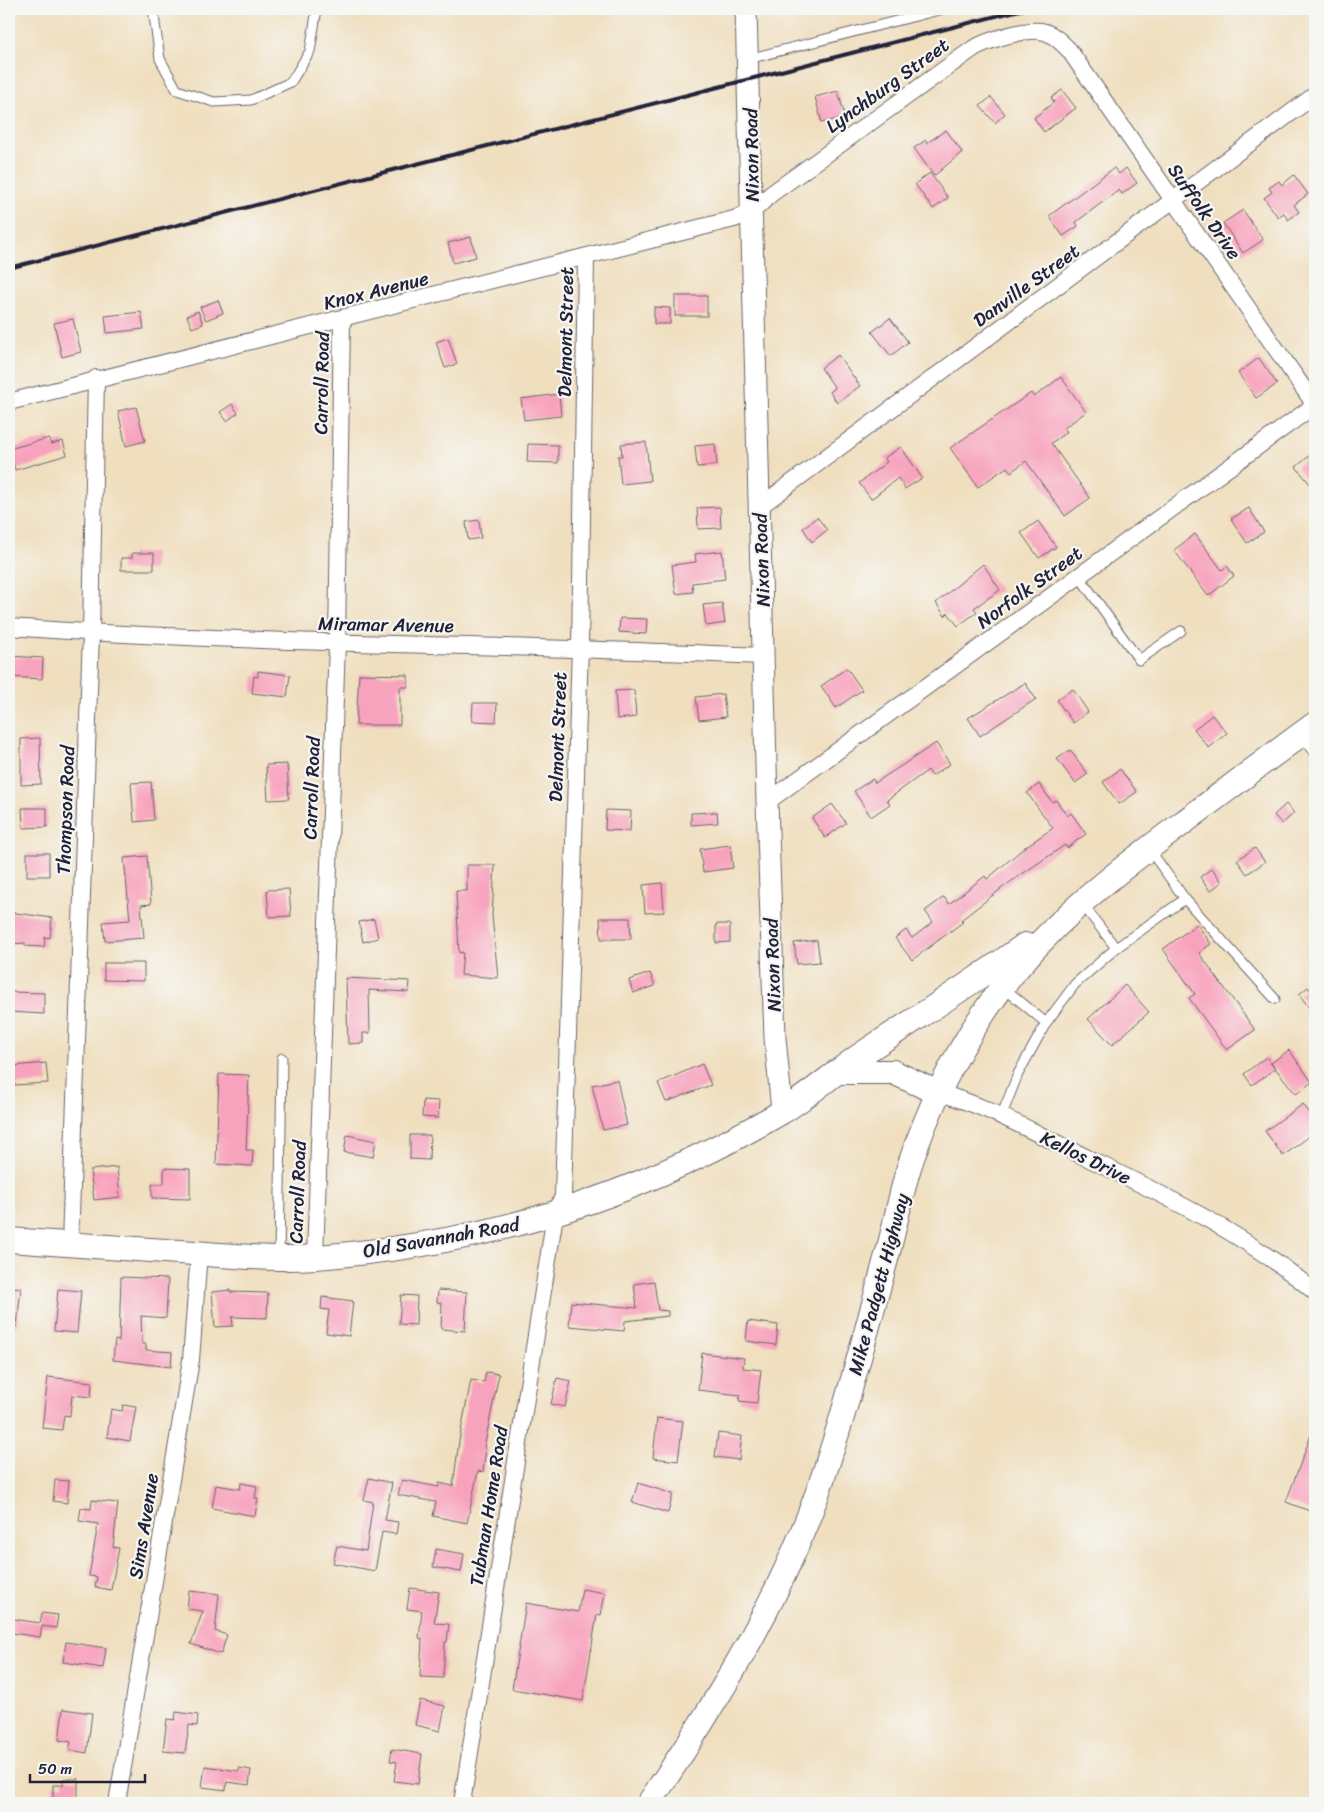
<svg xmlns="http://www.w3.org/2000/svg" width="1324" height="1812" font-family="Sriracha,sans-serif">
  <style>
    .building { fill: #f8a3bd }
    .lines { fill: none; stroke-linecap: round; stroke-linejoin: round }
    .service-casing { stroke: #6a6469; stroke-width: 11 }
    .minor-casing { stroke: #6a6469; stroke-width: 18 }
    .tertiary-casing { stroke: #6a6469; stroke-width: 23 }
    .secondary-casing { stroke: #6a6469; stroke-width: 26 }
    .service { stroke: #fff; stroke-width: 9 }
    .minor { stroke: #fff; stroke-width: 16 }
    .tertiary { stroke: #fff; stroke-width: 21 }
    .secondary { stroke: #fff; stroke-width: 24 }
    .rail { stroke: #22223b; stroke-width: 4 }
    .labels { text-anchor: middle; stroke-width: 4.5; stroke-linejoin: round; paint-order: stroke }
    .street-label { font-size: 19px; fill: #22223b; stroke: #f6f6f2 }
  </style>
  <rect width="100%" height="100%" fill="#f6f6f2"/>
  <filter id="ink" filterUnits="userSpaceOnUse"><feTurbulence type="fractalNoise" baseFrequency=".02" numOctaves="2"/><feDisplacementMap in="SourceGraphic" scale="10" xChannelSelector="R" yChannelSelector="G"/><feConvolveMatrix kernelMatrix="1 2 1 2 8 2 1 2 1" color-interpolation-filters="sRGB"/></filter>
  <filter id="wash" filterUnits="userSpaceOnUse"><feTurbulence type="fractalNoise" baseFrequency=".0096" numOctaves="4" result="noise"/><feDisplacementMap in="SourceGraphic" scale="20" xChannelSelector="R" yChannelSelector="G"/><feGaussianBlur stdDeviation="1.12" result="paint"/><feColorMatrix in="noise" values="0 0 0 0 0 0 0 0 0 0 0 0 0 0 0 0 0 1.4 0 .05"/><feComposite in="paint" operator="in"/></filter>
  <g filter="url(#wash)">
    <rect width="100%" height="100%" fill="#f0dfbf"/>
    <g id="blocks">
      <!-- building -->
      <g class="building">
        <path d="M1062,90l14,18 -32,24 -10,-14 20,-16 -3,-4z"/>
        <path d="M838,91l7,26 -23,6 -7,-26z"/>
        <path d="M991,97l14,17 -10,9 -15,-17z"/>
        <path d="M946,130l16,22 -28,24 -20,-28 12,-8 1,3z"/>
        <path d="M1114,168l5,6 7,-6 11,15 -15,11 -3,-4 -43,32 2,4 -15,10 -14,-20z"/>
        <path d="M930,173l18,25 -15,11 -18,-25z"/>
        <path d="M1294,175l14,19 -14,11 5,7 -11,8 -4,-7 -6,4 -14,-19 8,-6 -3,-4 10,-7 3,4z"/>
        <path d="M1243,210l20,30 -20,13 -20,-30z"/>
        <path d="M471,237l5,20 -23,6 -5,-20z"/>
        <rect x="675" y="296" width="32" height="20"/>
        <path d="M218,300l5,13 -17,7 -6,-13z"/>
        <path d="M654,307l16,1v16h-16z"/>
        <path d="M198,311l5,13 -11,4 -5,-12z"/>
        <path d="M141,312l3,17 -37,4 -2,-17z"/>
        <path d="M890,318l18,24 -17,14 -19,-24z"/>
        <path d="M73,319l8,33 -19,5 -8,-34z"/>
        <path d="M448,338l9,26 -12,4 -9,-26z"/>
        <path d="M838,355l22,31 -23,17 -7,-11 5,-4 -14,-20z"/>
        <path d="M1259,358l18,26 -21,14 -18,-25z"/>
        <path d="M1061,377l25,35 -22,16 3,4 -16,11 39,55 -25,18 -39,-55 -15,11 -4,-5 -29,20 -28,-39 81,-55 3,4z"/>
        <path d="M559,394l2,22 -37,4 -3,-21z"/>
        <path d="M232,404l6,9 -11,8 -7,-9z"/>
        <path d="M136,407l9,34 -19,5 -8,-35z"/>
        <path d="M49,438l2,6 12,-3 4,14 -52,15 -6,-21z"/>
        <path d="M646,442l4,39 -29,3 -3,-28h4l-1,-12z"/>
        <path d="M528,444l30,1v18l-31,-1z"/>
        <path d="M715,444l2,21 -20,2 -2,-21z"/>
        <path d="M901,447l21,31 -17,11 -7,-11 -27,21 -12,-16 28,-21 -3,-4z"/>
        <path d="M1315,451v39l-19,-23z"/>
        <path d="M720,507l1,21 -23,1 -1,-21z"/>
        <path d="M1249,508l15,24 -17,11 -16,-24z"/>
        <path d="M817,517l10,13 -15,12 -9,-14z"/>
        <path d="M479,520l2,18 -13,2 -2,-18z"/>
        <path d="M1038,521l18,26 -17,11 -18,-25z"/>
        <path d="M1195,534l27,36 5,-4 7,10 -26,20 -34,-46z"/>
        <path d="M722,551l3,28 -33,4 1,9 -17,2 -4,-29 24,-3 -1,-8z"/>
        <path d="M132,553h22v17h-33v-12h11z"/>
        <path d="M983,564l17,26 -26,18 3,4 -19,14 -10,-13 -3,3 -9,-13z"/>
        <path d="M722,603l3,20 -19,3 -3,-21z"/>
        <path d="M620,618l27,1 -1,15 -27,-2z"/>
        <path d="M9,656l34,2 -1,21 -33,-2z"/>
        <path d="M847,668l15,22 -26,18 -15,-22z"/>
        <path d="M258,671l32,4 -3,22 -35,-4 2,-17 4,1z"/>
        <path d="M359,674l49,1v12h-8v38h-44z"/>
        <path d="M1025,683l11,16 -56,37 -12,-18z"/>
        <path d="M1073,689l15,23 -15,11 -16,-23z"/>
        <path d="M634,690l2,27 -19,2 -2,-28z"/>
        <path d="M723,694l3,23 -27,3 -3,-23z"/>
        <path d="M473,703h24l-1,19 -24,-1z"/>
        <path d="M1212,715l15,18 -18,15 -15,-19z"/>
        <path d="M40,738l1,46 -20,1v-46z"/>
        <path d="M936,743l14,21 -18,12 -4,-6 -41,30 3,4 -19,13 -17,-26 19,-12 2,4z"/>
        <path d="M1070,750l18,24 -13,9 -18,-24z"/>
        <path d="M287,764l2,35 -21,1 -2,-35z"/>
        <path d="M1120,769l17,23 -18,12 -16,-22z"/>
        <path d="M151,782l3,38 -20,2 -3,-39z"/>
        <path d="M1039,784l13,18 4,-2 11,16 4,-3 15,21 -19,14 -2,-3 -59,40 -45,35 2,2 -51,38 -17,-22 11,-8 6,8 21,-16 -8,-11 19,-14 5,7 36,-28 2,3 38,-32 28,-19 -26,-35z"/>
        <path d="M832,804l14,19 -21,15 -13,-20z"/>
        <path d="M1286,804l8,9 -12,11 -8,-9z"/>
        <path d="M22,808h25v19l-24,1z"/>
        <path d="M606,810l25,1 -1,20 -25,-1z"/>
        <path d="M717,812l1,11 -27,2v-12z"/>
        <path d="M730,845l3,23 -30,4 -3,-23z"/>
        <path d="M1255,848l10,14 -18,12 -10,-14z"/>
        <rect x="27" y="853" width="22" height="23"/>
        <path d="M147,856l4,48 -10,1 3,33 -39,3 -2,-19 27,-2 -6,-62z"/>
        <path d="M467,865h28l-3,51 6,62 -37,-3 2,-23 -4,1 -3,-62h11z"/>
        <path d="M1212,868l10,14 -12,9 -10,-14z"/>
        <path d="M662,883l2,29 -19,1 -2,-28z"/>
        <path d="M289,889l2,27 -22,1 -2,-27z"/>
        <path d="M9,912l43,6 -2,20 -5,-1 -1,10 -19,-1v-3l-16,1z"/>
        <path d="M600,918h30l1,21h-30z"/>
        <path d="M374,919l4,19 -15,4 -4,-20z"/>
        <path d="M716,924h14v18l-14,1z"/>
        <path d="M1197,924l14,20 -12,9 56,77 -28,20 -38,-52 6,-4 -32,-45z"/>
        <path d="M817,940l3,22 -23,2 -3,-21z"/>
        <path d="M104,963h40v18l-40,-1z"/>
        <path d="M650,973l5,13 -22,7 -4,-13z"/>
        <path d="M346,978l64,3 -1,11 -40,-2 1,43h-7v10l-15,1z"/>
        <path d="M1125,985l24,27 -37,33 -24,-26z"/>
        <path d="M1308,987l7,9v20l-16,-22z"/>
        <path d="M9,992l35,1v21l-35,-2z"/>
        <path d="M1289,1050l23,32 -16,12 -25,-31z"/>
        <path d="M1266,1057l9,12 -23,16 -8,-11z"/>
        <path d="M46,1063l2,20 -34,2 -1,-19z"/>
        <path d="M702,1064l9,21 -45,17 -8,-19z"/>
        <path d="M219,1074l30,1 -3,75h7l-1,16 -36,-2z"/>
        <path d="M617,1080l10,45 -24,5 -11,-45z"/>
        <path d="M423,1100l16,1 -1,17 -16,-1z"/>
        <path d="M1303,1104l12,16v12l-32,24 -18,-25z"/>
        <path d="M347,1135l29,6 -3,16 -29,-5z"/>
        <path d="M410,1135h20l-1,25 -19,-1z"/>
        <path d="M117,1167l3,30 -26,3 -4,-30z"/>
        <path d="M164,1168l26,1v30l-38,-1v-14h12z"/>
        <path d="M121,1277l47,2 -2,39 -25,-2 1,28h4v6l26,2 -1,15 -58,-7 2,-20 4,1z"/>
        <path d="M654,1281l4,29 10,1v5l-43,5 -1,10 -55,-5 2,-24 66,6 -3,-24z"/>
        <path d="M9,1287l12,1 -4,38h-8z"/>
        <path d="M58,1289l23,2 -4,42 -23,-2z"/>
        <path d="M230,1290v2l38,1 -1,25 -35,-1 1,9 -18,1 -3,-35z"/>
        <path d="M438,1290l29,2 -2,39 -24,-2 1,-26 -5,-1z"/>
        <path d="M401,1295l16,1 -1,29 -17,-1z"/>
        <path d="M322,1297l31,4 -4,35 -23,-3 3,-23 -8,-1z"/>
        <path d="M748,1321l30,4 -2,20 -30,-4z"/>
        <path d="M702,1353l42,5 -1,10 18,2 -4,33 -18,-2 1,-6 -42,-5z"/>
        <path d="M486,1372l13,2 -15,74 2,1 -3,23 -5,-1 -11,52 -34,-7 3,-14 -38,-7 4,-15 37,7v-4l14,3 6,-45 12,-61 13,2z"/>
        <path d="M48,1377l44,5 -1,15 -19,-2 -2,21 -6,-1 -2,15 -20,-2z"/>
        <path d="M557,1378l14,3 -6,26 -14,-3z"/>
        <path d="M123,1405l13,2 -6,34 -23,-4 4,-28 11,2z"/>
        <path d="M657,1418l26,3 -5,40 -25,-3z"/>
        <path d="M1314,1427h1v86l-29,-11z"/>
        <path d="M718,1433l24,3 -3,24 -24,-3z"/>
        <path d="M369,1478l23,5 -7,37 13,2 -2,12 -14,-2 -7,39 -42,-8 4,-17 29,5 7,-49 -9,-2z"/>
        <path d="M55,1480l14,1 -2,22 -14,-2z"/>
        <path d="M241,1483l16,3 -2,12h3l-3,18 -43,-8 4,-23 24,4z"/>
        <path d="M638,1483l35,11 -5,19 -36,-11z"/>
        <path d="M92,1500l26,3 -5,44 6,1 -8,42 -16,-3 2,-10 -8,-1 9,-52 -19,-3 2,-13 10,1z"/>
        <path d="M436,1549l28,5 -3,18 -28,-5z"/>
        <path d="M410,1588l29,4 -5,31 15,1 -2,18h-2l-2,36 -23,-1 2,-38 -3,-1 3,-27 -15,-2z"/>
        <path d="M582,1589l23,4 -4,22 -4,-1 -14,87 -71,-12 14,-86 52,9z"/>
        <path d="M189,1591l30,3 -4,37 12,4 -6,19 -30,-10 12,-33 -16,-2z"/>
        <path d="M42,1613l16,2 -2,13 -14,-2 -2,11 -28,-4 1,-14 27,4z"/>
        <path d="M66,1642l40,6 -3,20 -40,-6z"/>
        <path d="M420,1700l25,6 -5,25 -25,-6z"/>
        <path d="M63,1709l29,4 -5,40 -18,-3 2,-8 -12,-2z"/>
        <path d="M176,1712l22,3 -1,11 -8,-1 -4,28 -22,-2 4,-32 8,1z"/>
        <path d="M392,1749l30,5 -4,30 -24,-3 3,-19 -7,-1z"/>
        <path d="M205,1766l34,5v-3l12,2 -2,15 -22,-3 -1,8 -24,-3z"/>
        <path d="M63,1779h15v19l-25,1v-14h10z"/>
      </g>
    </g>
  </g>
  <g filter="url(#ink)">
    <use href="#blocks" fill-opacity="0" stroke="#6a6469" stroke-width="1"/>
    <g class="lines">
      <!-- service casing -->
      <g class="service-casing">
        <g id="service">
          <path d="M153,9l7,50 17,31 37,12 37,-2 40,-18 19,-31 7,-42"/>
          <path d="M748,59l195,-50"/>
          <path d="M1079,576l60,84 42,-29"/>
          <path d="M1302,735l13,18"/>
          <path d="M1185,899l90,100"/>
          <path d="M1083,905l33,43"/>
          <path d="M1046,1023l29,-39 41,-36 69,-49 -36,-50"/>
          <path d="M1001,1117l17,-43 28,-51 -43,-36"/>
          <path d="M279,1257l3,-199"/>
        </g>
      </g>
      <!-- minor casing -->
      <g class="minor-casing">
        <g id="minor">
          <path d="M9,402l725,-183 18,-7 19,-18 203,-146c15,-8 54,-21 71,-16 10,3 17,11 24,18l246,355 -548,397"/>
          <path d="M759,507l556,-412"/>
          <path d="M9,627c251,18 503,17 754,29"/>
          <path d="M938,1093c45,11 87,35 129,55 86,42 174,82 248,144"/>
          <path d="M70,1244l21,-611 5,-255"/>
          <path d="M315,1257l22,-614 5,-323"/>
          <path d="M117,1803l74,-443 8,-107"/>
          <path d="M462,1803l93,-588 8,-19 17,-549 6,-389"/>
        </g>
      </g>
      <!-- tertiary casing -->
      <g class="tertiary-casing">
        <path id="tertiary" d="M746,9l21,793 8,236 7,73"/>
      </g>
      <!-- secondary casing -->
      <g class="secondary-casing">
        <g id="secondary">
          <path d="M837,1072h56l45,21"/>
          <path d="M9,1240c57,4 113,8 170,12 46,3 92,8 137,5 171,-13 317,-58 464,-144 30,-18 56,-42 85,-61 54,-35 108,-70 160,-107"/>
          <path d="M649,1803c71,-105 138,-214 177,-335 23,-69 41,-139 60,-209 9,-31 14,-64 24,-95 18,-54 43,-106 75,-153 52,-78 124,-134 199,-189 44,-33 87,-66 131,-98"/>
        </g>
      </g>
      <!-- service -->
      <use href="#service" class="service"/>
      <!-- minor -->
      <use href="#minor" class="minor"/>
      <!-- tertiary -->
      <use href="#tertiary" class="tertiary"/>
      <!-- secondary -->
      <use href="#secondary" class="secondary"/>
      <!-- rail -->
      <path class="rail" d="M9,268l1015,-259"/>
    </g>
  </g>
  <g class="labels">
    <!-- street labels -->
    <g class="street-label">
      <text transform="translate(887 85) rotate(-36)" y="7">Lynchburg Street</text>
      <text transform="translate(751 155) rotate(-91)" y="7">Nixon Road</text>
      <text transform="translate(1205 211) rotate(55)" y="7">Suffolk Drive</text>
      <text transform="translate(1026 285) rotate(-36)" y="7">Danville Street</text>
      <text transform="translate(376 290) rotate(-14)" y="7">Knox Avenue</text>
      <text transform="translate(565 332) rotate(-89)" y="7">Delmont Street</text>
      <text transform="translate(321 383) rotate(-89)" y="7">Carroll Road</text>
      <text transform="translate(761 560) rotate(-92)" y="7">Nixon Road</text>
      <text transform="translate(1029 587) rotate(-36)" y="7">Norfolk Street</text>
      <text transform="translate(386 624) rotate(1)" y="7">Miramar Avenue</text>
      <text transform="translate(557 737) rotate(-88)" y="7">Delmont Street</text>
      <text transform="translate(311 788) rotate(-88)" y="7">Carroll Road</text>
      <text transform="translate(65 810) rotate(-88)" y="7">Thompson Road</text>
      <text transform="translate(772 965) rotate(-92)" y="7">Nixon Road</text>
      <text transform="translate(1086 1157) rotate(26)" y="7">Kellos Drive</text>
      <text transform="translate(297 1192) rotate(-88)" y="7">Carroll Road</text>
      <text transform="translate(441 1237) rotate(-10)" y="7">Old Savannah Road</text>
      <text transform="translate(878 1284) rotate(-75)" y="7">Mike Padgett Highway</text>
      <text transform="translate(488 1506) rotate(-81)" y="7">Tubman Home Road</text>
      <text transform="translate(143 1526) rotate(-81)" y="7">Sims Avenue</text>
    </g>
  </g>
  <!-- margin -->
  <rect width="1324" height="1812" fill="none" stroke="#f6f6f2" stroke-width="30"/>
  <!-- scale -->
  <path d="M30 1774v8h115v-8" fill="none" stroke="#22223b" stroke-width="2.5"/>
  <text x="38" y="1774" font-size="15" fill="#22223b" stroke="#f6f6f2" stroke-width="4" paint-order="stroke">50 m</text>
</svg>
